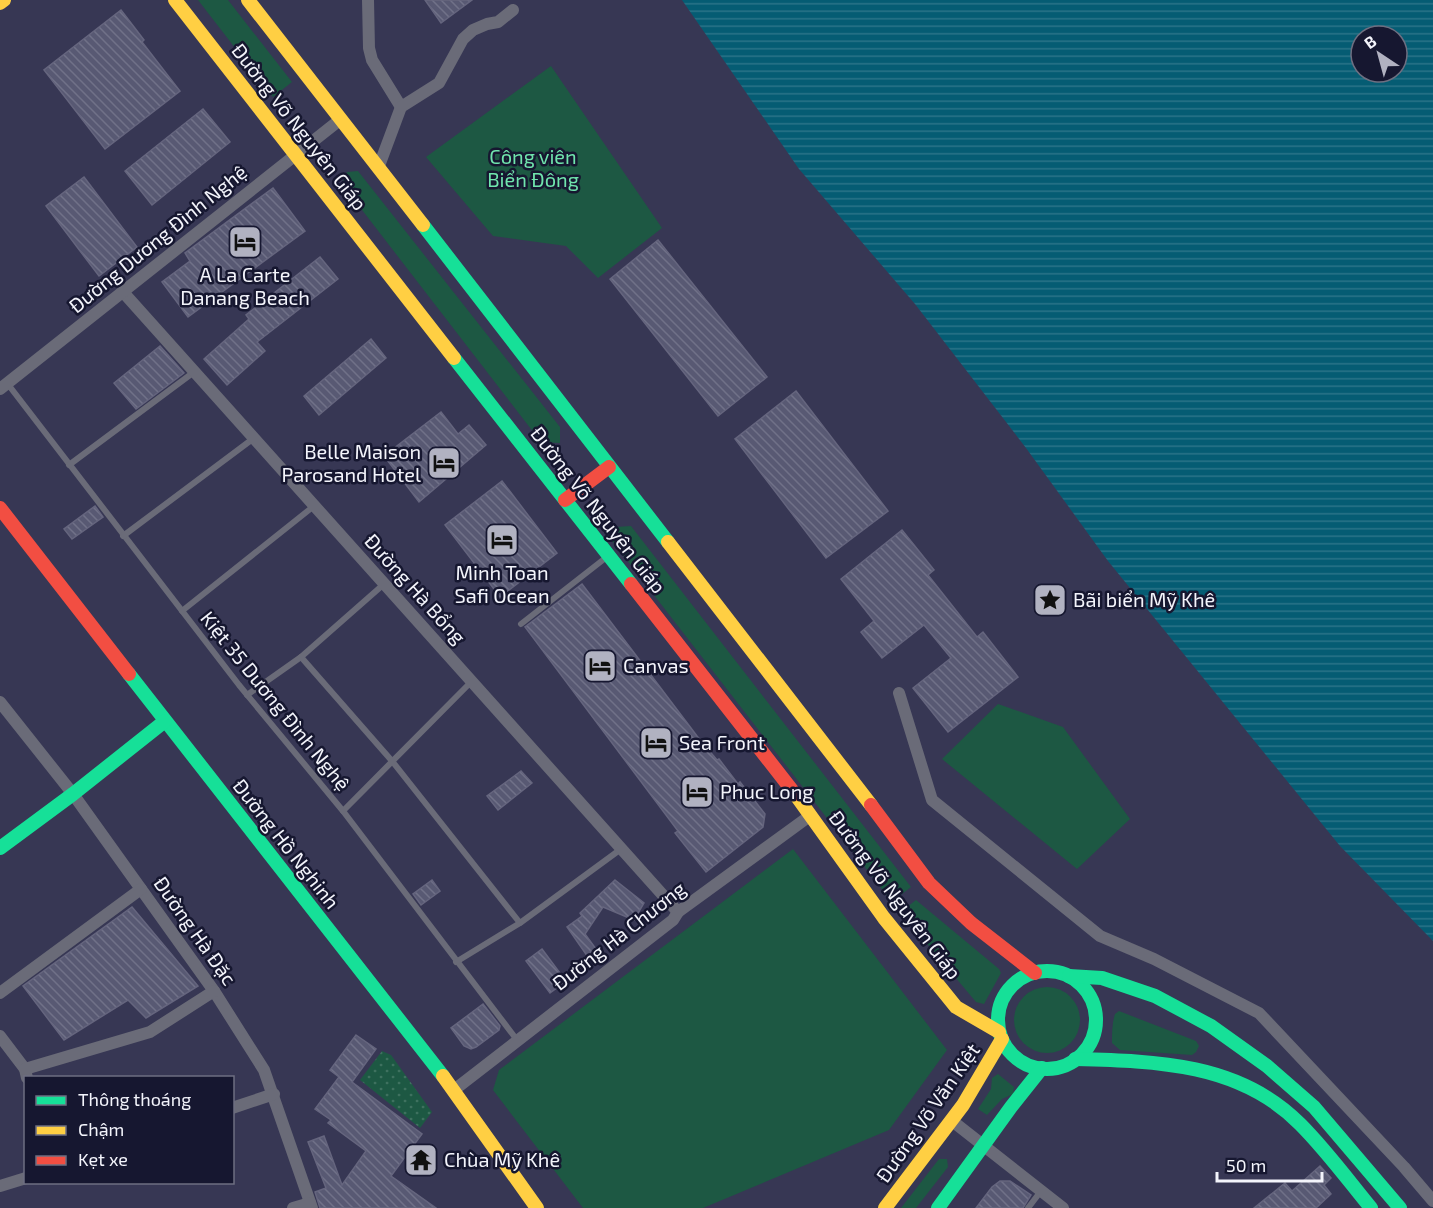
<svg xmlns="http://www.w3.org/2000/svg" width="1433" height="1208" font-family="'Exo 2',sans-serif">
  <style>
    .green { fill: #1d5843 }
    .garden { fill: url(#garden-dots) }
    .water { fill: url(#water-rules); fill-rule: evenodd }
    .building { fill: url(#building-back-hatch); stroke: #65657e; stroke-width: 1.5 }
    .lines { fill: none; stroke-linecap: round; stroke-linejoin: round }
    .lane { stroke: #6a6b78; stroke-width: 6 }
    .street { stroke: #6a6b78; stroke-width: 12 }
    .fast { stroke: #16e098; stroke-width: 14 }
    .slow { stroke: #ffcf43; stroke-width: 14 }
    .jam { stroke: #f24e42; stroke-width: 14 }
    .labels { text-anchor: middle; stroke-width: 5; stroke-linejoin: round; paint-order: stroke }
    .street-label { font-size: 20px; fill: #f3f4fb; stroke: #161730 }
    .park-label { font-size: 20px; fill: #70e5ad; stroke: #161730 }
    .poi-label { font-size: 20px; fill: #f3f4fb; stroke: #161730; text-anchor: start }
  </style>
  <defs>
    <pattern id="garden-dots" width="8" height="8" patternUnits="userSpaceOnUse" patternTransform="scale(1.5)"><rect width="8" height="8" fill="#1d5843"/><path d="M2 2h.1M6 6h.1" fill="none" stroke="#3e715f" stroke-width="1.8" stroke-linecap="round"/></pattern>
    <pattern id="water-rules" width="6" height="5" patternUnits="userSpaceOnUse" patternTransform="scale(1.5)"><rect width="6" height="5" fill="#055c73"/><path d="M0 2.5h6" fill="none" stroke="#2a7488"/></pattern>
    <pattern id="building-back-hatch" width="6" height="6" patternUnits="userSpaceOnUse" patternTransform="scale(1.5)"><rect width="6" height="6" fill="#585973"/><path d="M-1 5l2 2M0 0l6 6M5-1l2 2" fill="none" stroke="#707188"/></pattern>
  </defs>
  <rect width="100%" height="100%" fill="#373754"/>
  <!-- green -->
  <g class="green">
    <path d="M198,0h30l64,82 -19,15z"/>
    <path d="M551,66l111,162 -64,50 -32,-32 -73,-10 -67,-79z"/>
    <path d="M358,171l202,256v16l-19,-1 -199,-258 5,-12z"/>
    <path d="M631,526l280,361 -19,15 -280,-361 4,-14z"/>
    <path d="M998,704l65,23 67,92 -53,50 -135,-110z"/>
    <path d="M793,849l154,201 -58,80 -186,78h-120l-90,-118 6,-20z"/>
    <path d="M916,900l83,69 2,4 -17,31 -8,-2 -73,-87 4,-8z"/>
    <circle cx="1047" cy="1020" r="33"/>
    <path d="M1119,1011l77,30 3,5 -3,6 -4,3 -72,-5 -8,-7c0,-10 0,-20 3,-29z"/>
    <path d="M998,1074l16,13 -1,7 -11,5 -15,16 -9,-6 13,-20 1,-11z"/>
    <path d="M939,1159h8l1,8 -32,41h-15z"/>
  </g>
  <!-- garden -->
  <path class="garden" d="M382,1051l9,4 41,57 -12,16 -60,-48z"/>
  <!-- water -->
  <path class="water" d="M682,0h751v941l-93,-95 -232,-285 -82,-113 -111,-144 -116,-135zM1361,36h36v36h-36z"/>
  <!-- building -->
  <g class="building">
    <path d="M425,0h47l-31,23z"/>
    <path d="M121,10l23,30 -2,2 38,49 -75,58 -61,-79z"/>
    <path d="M203,109l27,33 -78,63 -27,-34z"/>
    <path d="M84,177l53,70 -38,29 -53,-70z"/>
    <path d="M273,188l32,43 -117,86 -26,-35 28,-21 -5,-8z"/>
    <path d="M658,240l109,137 -49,39 -108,-137z"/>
    <path d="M320,257l18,22 -81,63 8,9 -38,34 -23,-26 45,-40 -3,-4z"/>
    <path d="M371,339l15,19 -67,57 -15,-19z"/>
    <path d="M160,346l24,27 -48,36 -22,-26z"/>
    <path d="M796,391l92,120 -62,47 -91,-119z"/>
    <path d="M441,412l17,22 11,-9 17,20 -67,57 -35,-46z"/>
    <path d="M502,481l55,72 -57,44 -55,-72z"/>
    <path d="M95,506l8,11 -31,22 -8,-10z"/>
    <path d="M902,530l32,40 -6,5 49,62 6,-5 35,45 -70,55 -35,-44 38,-30 -27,-33 -42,33 -21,-26 13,-11 -33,-42z"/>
    <path d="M582,584l115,152 20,24 2,-1 19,25 2,-2 25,32 -2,13 -57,45 -31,-39 3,-2 -153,-204z"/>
    <path d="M521,771l11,12 -34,27 -11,-14z"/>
    <path d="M432,880l8,11 -19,14 -8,-11z"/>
    <path d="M615,880l29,23 -10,17 -31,-13 -18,27 14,19 -9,7 -23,-33 15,-11 -2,-3z"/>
    <path d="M132,907l66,79 -52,32 -18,-18 -64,40 -41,-54z"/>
    <path d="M542,949l24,32 -16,12 -24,-32z"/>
    <path d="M483,1004l17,22 -1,4 -23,17 -5,2 -7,-3 -13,-18z"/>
    <path d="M356,1035l20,14 -24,33 70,52 -31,42 45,32h-116l-5,-16 11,-4 -18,-46 16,-6 18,49 24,-34 -38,-28 3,-3 -16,-11 24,-32 -9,-7z"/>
    <path d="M1320,1166l11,12 -7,7 7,9 -15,14h-62l31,-25 7,8z"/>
    <path d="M1000,1181h10l21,14 -8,13h-47l16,-21z"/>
  </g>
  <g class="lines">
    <!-- lane -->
    <g class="lane">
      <path d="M7,383l232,302 104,126 174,229"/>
      <path d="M69,465l125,-93"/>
      <path d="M123,536l131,-98"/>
      <path d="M182,611l132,-105"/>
      <path d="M521,624l87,-68"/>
      <path d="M301,657l91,104 128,162"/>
      <path d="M247,695l54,-38 83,-73"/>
      <path d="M343,811l128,-129"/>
      <path d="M456,962l64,-39 101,-74"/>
      <path d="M1028,1208l13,-17"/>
    </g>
    <!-- street -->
    <g class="street">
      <path d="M368,0l1,48 3,12 29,47"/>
      <path d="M379,166l22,-59 38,-24 24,-44 10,-9 14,-6 11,-2 15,-12"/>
      <path d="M123,292l555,620"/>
      <path d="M0,389l341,-270"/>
      <path d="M899,693l33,107 168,136 54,23 105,54 145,154 29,34"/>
      <path d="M0,702l73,92 141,197 50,79 48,138"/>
      <path d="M0,993l141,-104"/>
      <path d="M0,1036l25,33 2,9"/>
      <path d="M25,1069l125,-37 64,-41"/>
      <path d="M454,1090l219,-170 5,-8 133,-97"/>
      <path d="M232,1108l42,-14"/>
      <path d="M951,1120l112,88"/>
      <path d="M0,1186l26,-8"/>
      <path d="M293,1208l17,-5"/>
    </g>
    <!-- fast -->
    <g class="fast">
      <path d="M423,225l245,317"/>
      <path d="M454,358l177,226"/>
      <path d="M129,674l314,402"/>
      <path d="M0,848l73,-54 92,-73"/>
      <circle cx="1047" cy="1020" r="49"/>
      <path d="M1069,976l33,2 53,18 56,30 56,40 47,41 86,101"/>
      <path d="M1075,1059c81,2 165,4 225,65 26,26 48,56 71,84"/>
      <path d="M938,1208l73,-101 31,-39"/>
    </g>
    <!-- slow -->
    <g class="slow">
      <path d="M175,0l279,358"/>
      <path d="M248,0l175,225"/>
      <path d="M0,3l4,-3"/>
      <path d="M668,542l203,263"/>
      <path d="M795,794l89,124 72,89 43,25"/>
      <path d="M443,1076l94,132"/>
      <path d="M885,1208l78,-103 39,-66"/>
    </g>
    <!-- jam -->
    <g class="jam">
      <path d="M565,500l44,-33"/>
      <path d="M0,508l129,166"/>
      <path d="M631,584l164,210"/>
      <path d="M871,805l58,78 42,40 64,50"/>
    </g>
  </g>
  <!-- icons -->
  <defs>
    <g id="hotel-square" transform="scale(1.725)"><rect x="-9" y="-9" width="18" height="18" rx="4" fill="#b1b2c1" stroke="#161730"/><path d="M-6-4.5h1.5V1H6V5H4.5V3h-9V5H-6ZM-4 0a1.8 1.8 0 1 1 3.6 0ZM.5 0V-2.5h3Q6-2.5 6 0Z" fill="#111"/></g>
    <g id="sight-square" transform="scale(1.725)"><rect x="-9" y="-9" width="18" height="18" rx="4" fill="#b1b2c1" stroke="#161730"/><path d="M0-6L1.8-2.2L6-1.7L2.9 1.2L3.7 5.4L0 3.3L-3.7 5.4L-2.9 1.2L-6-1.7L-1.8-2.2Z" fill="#111"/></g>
    <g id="temple-square" transform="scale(1.725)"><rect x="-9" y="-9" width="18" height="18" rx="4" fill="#b1b2c1" stroke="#161730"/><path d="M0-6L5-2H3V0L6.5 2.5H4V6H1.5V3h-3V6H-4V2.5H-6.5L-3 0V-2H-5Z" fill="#111"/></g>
  </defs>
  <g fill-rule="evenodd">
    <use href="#hotel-square" x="245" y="242"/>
    <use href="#hotel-square" x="444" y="463"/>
    <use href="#hotel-square" x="502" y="540"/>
    <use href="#sight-square" x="1050" y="600"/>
    <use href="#hotel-square" x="600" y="666"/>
    <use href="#hotel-square" x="656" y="743"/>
    <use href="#hotel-square" x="697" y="792"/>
    <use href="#temple-square" x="421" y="1160"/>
  </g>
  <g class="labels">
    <!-- street labels -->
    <g class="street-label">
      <text transform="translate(299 127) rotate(52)" y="7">Đường Võ Nguyên Giáp</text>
      <text transform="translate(158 239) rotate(-39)" y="7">Đường Dương Đình Nghệ</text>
      <text transform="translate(598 510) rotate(52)" y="7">Đường Võ Nguyên Giáp</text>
      <text transform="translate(415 589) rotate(48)" y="7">Đường Hà Bổng</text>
      <text transform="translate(275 701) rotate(51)" y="7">Kiệt 35 Dương Đình Nghệ</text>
      <text transform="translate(286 844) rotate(52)" y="7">Đường Hồ Nghinh</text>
      <text transform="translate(895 895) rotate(53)" y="7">Đường Võ Nguyên Giáp</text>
      <text transform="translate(195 931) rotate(55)" y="7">Đường Hà Đặc</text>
      <text transform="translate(619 936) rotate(-38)" y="7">Đường Hà Chương</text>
      <text transform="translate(928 1113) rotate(-55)" y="7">Đường Võ Văn Kiệt</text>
    </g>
    <!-- park labels -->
    <g class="park-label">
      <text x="533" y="164">Công viên<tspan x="533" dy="23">Biển Đông</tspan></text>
    </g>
    <!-- poi labels -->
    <g class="poi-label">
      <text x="245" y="282" text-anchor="middle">A La Carte<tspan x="245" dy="23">Danang Beach</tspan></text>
      <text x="421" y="459" text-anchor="end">Belle Maison<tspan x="421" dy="23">Parosand Hotel</tspan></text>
      <text x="502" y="580" text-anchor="middle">Minh Toan<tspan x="502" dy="23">Safi Ocean</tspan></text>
      <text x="1073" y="607">Bãi biển Mỹ Khê</text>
      <text x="623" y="673">Canvas</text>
      <text x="679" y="750">Sea Front</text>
      <text x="720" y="799">Phuc Long</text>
      <text x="444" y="1167">Chùa Mỹ Khê</text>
    </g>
  </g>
  <!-- legend -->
  <rect x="24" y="1076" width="210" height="108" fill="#161730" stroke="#6e6f81" stroke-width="1.5"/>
  <rect x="36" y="1096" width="30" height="9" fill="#16e098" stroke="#6e6f81" stroke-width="1.5"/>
  <text x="78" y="1106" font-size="18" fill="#f3f4fb">Thông thoáng</text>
  <rect x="36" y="1126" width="30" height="9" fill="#ffcf43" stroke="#6e6f81" stroke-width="1.5"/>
  <text x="78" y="1136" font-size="18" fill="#f3f4fb">Chậm</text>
  <rect x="36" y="1156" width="30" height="9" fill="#f24e42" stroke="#6e6f81" stroke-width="1.5"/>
  <text x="78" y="1166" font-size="18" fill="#f3f4fb">Kẹt xe</text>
  <!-- north arrow -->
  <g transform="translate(1379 54) rotate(324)"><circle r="28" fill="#161730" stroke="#6e6f81" stroke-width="1.5"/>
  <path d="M0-4.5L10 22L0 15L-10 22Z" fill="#b1b2c1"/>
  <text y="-9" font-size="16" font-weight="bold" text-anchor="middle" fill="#f3f4fb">B</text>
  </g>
  <!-- scale -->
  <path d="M1217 1172v9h105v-9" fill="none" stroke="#f3f4fb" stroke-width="3"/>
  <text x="1226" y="1172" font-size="18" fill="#f3f4fb" stroke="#161730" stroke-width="4.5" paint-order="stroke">50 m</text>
</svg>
